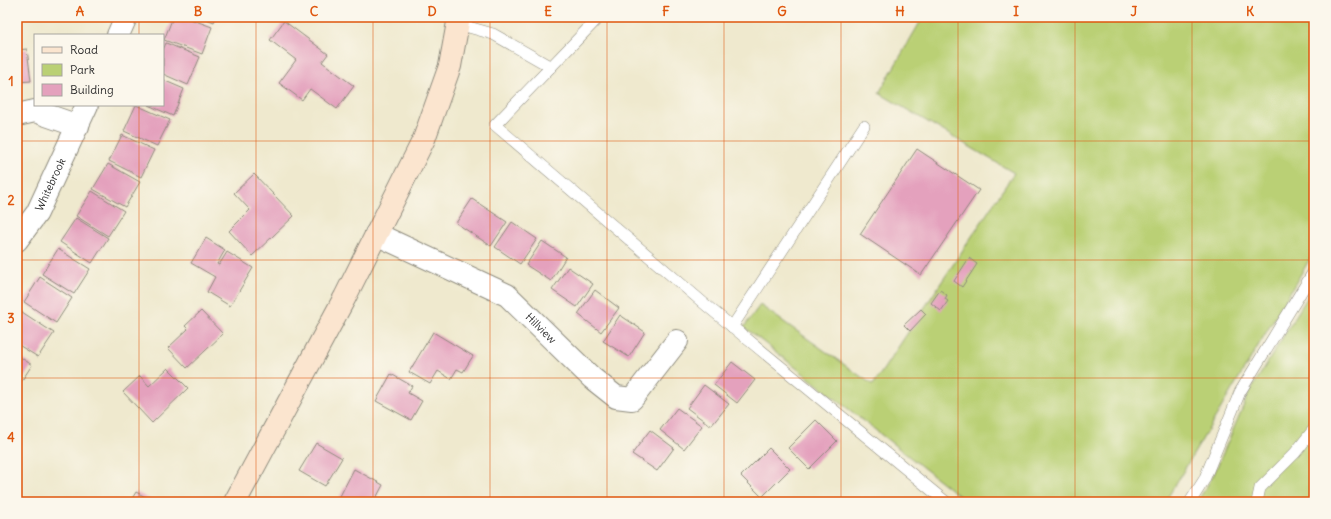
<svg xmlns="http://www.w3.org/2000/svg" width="1331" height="519" font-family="Delius,sans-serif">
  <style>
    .green { fill: #bad074; stroke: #727e50 }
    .building { fill: #e4a1bd }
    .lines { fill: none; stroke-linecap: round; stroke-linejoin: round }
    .lane-casing { stroke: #8d8a7c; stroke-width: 12 }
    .street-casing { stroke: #8d8a7c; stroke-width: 24 }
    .secondary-casing { stroke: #8d8a7c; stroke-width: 24 }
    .lane { stroke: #fff; stroke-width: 11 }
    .street { stroke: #fff; stroke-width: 22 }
    .secondary { stroke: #fbe5cf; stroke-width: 22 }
    .grid { fill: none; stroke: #df570e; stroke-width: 1; stroke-opacity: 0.55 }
    .labels { text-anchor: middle; stroke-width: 4; stroke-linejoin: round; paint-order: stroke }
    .street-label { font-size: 11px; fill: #2b2b2b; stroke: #fbf7ec }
    .neatline { fill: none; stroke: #df570e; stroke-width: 1.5 }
    .grid-label { font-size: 13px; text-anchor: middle; font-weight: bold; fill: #df570e }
  </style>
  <rect width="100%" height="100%" fill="#fbf7ec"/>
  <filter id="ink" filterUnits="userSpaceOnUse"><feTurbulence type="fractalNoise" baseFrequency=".025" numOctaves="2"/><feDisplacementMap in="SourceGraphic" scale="8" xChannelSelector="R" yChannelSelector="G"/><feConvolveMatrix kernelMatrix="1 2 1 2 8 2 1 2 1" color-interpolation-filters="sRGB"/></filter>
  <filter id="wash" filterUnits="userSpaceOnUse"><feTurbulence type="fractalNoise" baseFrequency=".012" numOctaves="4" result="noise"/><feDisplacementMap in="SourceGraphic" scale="16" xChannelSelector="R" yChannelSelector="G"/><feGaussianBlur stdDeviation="0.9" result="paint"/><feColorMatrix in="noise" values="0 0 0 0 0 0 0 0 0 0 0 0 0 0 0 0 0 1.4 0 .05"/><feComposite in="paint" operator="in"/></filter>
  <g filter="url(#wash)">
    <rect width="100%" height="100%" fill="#efe9ce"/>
    <!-- green -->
    <g class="green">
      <path d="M923,17h391v235l-149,250h-198l-223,-175 16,-22 113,80 141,-212 -135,-80z"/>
      <path d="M1314,286v216h-117l16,-26 36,-83z"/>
    </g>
    <g id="blocks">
      <!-- building -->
      <g class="building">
        <path d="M173,17h12l27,10 -10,27 -38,-14z"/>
        <path d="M201,17h15l-2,5z"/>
        <path d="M284,21l44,33 -6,8 32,24 -17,23 -27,-20 -8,11 -23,-17 17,-23 -26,-20z"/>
        <path d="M166,43l34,14 -12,28 -25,-11v-24z"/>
        <path d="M27,49l4,32 -14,1v-32z"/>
        <path d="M163,80l21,9 -11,27 -25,-11h15z"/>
        <path d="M136,105l34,15 -13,26 -33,-15z"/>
        <path d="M122,135l32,15 -13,27 -32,-16z"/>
        <path d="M917,149l62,41 -58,85 -61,-41z"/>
        <path d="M108,164l32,18 -15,25 -32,-18z"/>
        <path d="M254,174l40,42 -42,40 -23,-25 21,-21 -16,-17z"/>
        <path d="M92,191l32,20 -16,25 -32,-20z"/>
        <path d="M472,199l35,23 -16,24 -35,-23z"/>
        <path d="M76,218l32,20 -16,25 -32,-21z"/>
        <path d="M512,222l25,17 -17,25 -25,-17z"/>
        <path d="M206,238l19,12 -8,14 2,1 8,-13 26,16 -23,38 -23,-14 8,-15 -24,-14z"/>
        <path d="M542,241l24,16 -15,24 -25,-16z"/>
        <path d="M58,249l32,20 -16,25 -32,-20z"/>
        <path d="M969,258l8,6 -15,23 -8,-6z"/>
        <path d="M568,267l25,17 -16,23 -25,-17z"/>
        <path d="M40,277l32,21 -16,25 -32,-21z"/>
        <path d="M595,290l24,18 -18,24 -23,-18z"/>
        <path d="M940,290l7,5 -2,4 3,2 -7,10 -10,-8z"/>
        <path d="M921,309l5,5 -16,17 -6,-6z"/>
        <path d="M201,311l22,23 -36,34 -19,-20 20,-19 -3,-3z"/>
        <path d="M22,312l32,21 -16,24 -21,-13v-24z"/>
        <path d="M620,315l25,17 -16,25 -26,-16z"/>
        <path d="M433,332l40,24 -10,16 -6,-3 -6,10 -13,-8 -8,13 -21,-12z"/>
        <path d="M17,355l15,10 -15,23z"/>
        <path d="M732,362l23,18 -18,23 -23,-18z"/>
        <path d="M168,368l20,20 -36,35 -29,-31 17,-16 9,10z"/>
        <path d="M391,374l21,12 -4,7 14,8 -11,19 -35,-19z"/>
        <path d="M704,385l25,19 -18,22 -24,-18z"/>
        <path d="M677,408l25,18 -18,23 -24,-19z"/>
        <path d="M816,420l21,21 -28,28 -21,-21z"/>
        <path d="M650,430l24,18 -17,23 -25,-17z"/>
        <path d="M316,443l26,15 -17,28 -26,-15z"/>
        <path d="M769,448l21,21 -28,28 -21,-21z"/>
        <path d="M354,469l29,16 -9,17h-27l-8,-4z"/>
        <path d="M136,492l19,10h-25z"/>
      </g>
    </g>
  </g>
  <g filter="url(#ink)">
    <use href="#blocks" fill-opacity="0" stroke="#8d8a7c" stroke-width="1"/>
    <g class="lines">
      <!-- lane casing -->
      <g class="lane-casing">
        <g id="lane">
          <path d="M599,17l-104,108 212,181 239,196"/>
          <path d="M458,24l35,10 58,33"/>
          <path d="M732,327l132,-201"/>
          <path d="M1190,502l14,-22 36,-88 74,-121"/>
          <path d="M1257,502l3,-14 35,-35 19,-24"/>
        </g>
      </g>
      <!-- street casing -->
      <g class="street-casing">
        <g id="street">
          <path d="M118,35l8,-18"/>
          <path d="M17,115l18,-4 43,15"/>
          <path id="s1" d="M376,234l131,61 85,83 24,19 16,2 45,-58"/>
          <path id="s2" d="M17,240l20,-27 50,-108"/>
        </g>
      </g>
      <!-- secondary casing -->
      <g class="secondary-casing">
        <path id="secondary" d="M235,502l110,-205 79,-158 26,-73 9,-49"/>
      </g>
      <!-- lane -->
      <use href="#lane" class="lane"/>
      <!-- street -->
      <use href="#street" class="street"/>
      <!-- secondary -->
      <use href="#secondary" class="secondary"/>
    </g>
  </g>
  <!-- grid -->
  <path class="grid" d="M139,17v18M256,17v485M373,17v485M490,17v485M607,17v485M724,17v485M841,17v485M958,17v485M1075,17v485M1192,17v485M139,105v397M17,141h1297M17,260h1297M17,378h1297"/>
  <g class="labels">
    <!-- street labels -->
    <g class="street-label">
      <text dy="4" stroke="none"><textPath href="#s2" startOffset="65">Whitebrook</textPath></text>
      <text dy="4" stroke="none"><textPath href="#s1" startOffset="192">Hillview</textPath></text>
    </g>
  </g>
  <!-- margin -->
  <rect width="1331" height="519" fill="none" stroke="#fbf7ec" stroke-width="44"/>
  <!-- legend -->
  <rect x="34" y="34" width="130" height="72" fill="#fbf7ec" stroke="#a8a59f"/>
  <rect x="42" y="47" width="20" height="6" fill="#fbe5cf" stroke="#a8a59f"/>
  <text x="70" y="54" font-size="12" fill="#2b2b2b">Road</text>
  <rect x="42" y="64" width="20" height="12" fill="#bad074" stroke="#a8a59f"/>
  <text x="70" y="74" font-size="12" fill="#2b2b2b">Park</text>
  <rect x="42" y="84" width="20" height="12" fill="#e4a1bd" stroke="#a8a59f"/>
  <text x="70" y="94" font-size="12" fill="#2b2b2b">Building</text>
  <rect x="22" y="22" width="1287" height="475" class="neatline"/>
  <g class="grid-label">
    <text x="80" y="16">A</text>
    <text x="198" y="16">B</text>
    <text x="314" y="16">C</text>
    <text x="432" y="16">D</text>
    <text x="548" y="16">E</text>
    <text x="666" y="16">F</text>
    <text x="782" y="16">G</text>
    <text x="900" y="16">H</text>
    <text x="1016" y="16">I</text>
    <text x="1134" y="16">J</text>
    <text x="1250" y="16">K</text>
    <text x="11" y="86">1</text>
    <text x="11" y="205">2</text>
    <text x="11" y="323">3</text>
    <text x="11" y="442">4</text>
  </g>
</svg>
